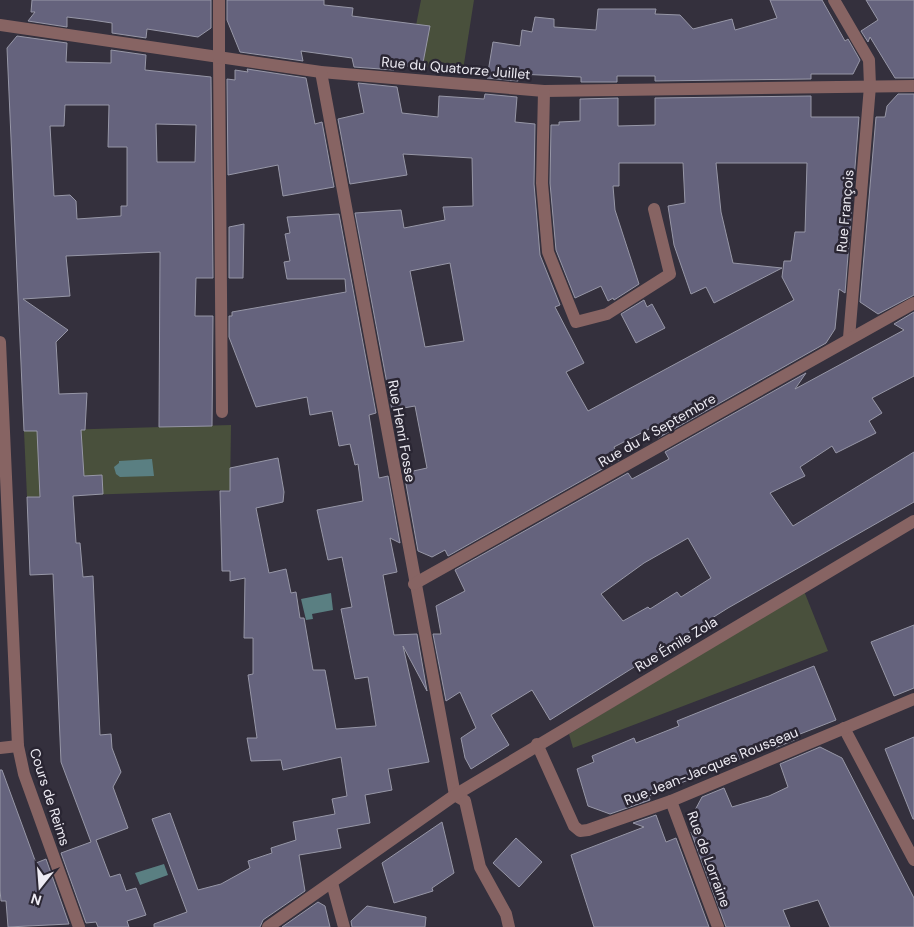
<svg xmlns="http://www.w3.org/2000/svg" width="914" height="927" font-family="'DM Sans',sans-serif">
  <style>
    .green { fill: #49503c }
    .water { fill: #5a7f82 }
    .building { fill: #65637d; stroke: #9797a7; fill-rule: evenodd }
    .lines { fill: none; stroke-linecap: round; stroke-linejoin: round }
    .lane { stroke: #876463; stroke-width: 12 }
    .street { stroke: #876463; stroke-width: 12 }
    .labels { text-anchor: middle; stroke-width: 5; stroke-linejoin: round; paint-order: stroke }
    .street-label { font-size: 14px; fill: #edebf3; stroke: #2a2633 }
  </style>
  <rect width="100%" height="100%" fill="#34303d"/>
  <!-- green -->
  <g class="green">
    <path d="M421,0h53l-11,70 -55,-4z"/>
    <path d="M231,425l-1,65 -203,7 -3,-66z"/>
    <path d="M804,591l24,60 -255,97 -4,-14z"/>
  </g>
  <!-- water -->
  <g class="water">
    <path d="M152,459l2,17 -34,1 -4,-3 -2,-7 5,-4v-2z"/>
    <path d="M331,593l2,17 -21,4 1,5 -7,1 -5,-21z"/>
    <path d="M164,864l4,11 -28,10 -5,-12z"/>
  </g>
  <!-- building -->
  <g class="building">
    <path d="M32,0h179v28l-13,9 -51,-8 -1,9 -34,-5v-10l-20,-3 -25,-3v10l-39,-6 7,-9h-4z"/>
    <path d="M227,0h97v5l29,3 -1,8 78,10 -8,42 -29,-4 1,6 -40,-3 -2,-9 -51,-7 2,10 -63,-9 -13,-32z"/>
    <path d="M770,0h52l23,41 3,-2 12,21 -7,14h-42v5l-156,2v-5h-38v6h-36v-5l-62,-3 -1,7 -31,-3 6,-36 27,4 2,-16 10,2 3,-15 19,2v8l42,3 2,-21h58l-1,5 25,1 13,14 39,-10 3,11 42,-12z"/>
    <path d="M866,0h48v78h-19l-25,-41 -2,5 -7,-11 17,-11z"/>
    <path d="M17,36l50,7 -1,19 45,1v-13l35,5 -1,15 66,7 2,201h-17l-1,38h18l-1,110 -53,1 1,-175 -94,4 4,40 -47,3 45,31 -12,12 3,52 28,-1 -2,37h-4l3,46 18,-1 1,19 -30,2 3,47h4l3,34 10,-1 7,159 11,-1 1,14 9,24 -8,15 15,41 -32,12 14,37 10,-3 6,17 10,-3 10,27 -19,6 2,6h-31l-2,-5 -10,1 -25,-70 30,-11 -30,-80 -8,-188 -23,1 -3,-78h13l-3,-66h-13l-17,-383zM65,105h44l-1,42h19v59h-6v10l-44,3 -1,-18 -6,-6 -16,1 -4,-70h14zM156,124l40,1 -1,37h-38z"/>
    <path d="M247,69l59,9 9,46 7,-2 12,65 -51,9 -5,-31 -50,10 -1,-96 8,1v-10l13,2z"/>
    <path d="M358,83l39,4 5,26 36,4 1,-21 45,3 1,-5 32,3 -2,25 20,2 -1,60 6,71 20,50 -5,2 29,56 -18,9 22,39 206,-111 -12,-23 2,-16h7l4,-29h10l2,-69h-91l5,49 12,51 49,5 -68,35 -8,-16 -15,7 -17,-49 -6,-39 17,-3 -2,-40h-64v23h-6l2,24 24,74 -25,16 -1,-2 -5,3 -7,-15 -26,12 -19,-48 -6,-67 1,-58h8v-3l21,-1v-22l38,-1v28l37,-1v-27l156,-2v21h48l-14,176 -6,-4 -4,40 -9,14 -168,95 -5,-11 -39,20 6,12 -172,97 -3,-6 -13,7 -14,-6 -14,-78 23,-5 -12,-62 -23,4 -37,-197 46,-3 3,18 41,-8 -2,-13 30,-1 -1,-48 -69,-4 4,21 -57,9 -12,-65 26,-6zM450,263l14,78 -39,6 -15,-76z"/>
    <path d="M898,94h16v201l-36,19 -18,-12 16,-185h9l2,-11z"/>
    <path d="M339,214l37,199 -7,2 10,63 9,-2 12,67 -10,-5 7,34 -14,3 11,60 23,-1 10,57 -24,-45 26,116 -41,7 4,21 -27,5 5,28 -33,6 4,19 -42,7 6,36 -42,29 -3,7h-106v-3l33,-12 -35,-93 18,-6 28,77 23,-6 29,-16 -2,-7 24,-8 -1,-5 25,-8 -3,-18 42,-8 -3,-15 15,-3 -6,-39 -58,13 -2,-10 -30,1 -4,-23h10l-9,-63 5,-1v-36h-9l1,-60 -15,3v-10h-8l-2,-80h10v-23l48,-10 6,34 -1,10 -27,6 13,65 17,-4 5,24 5,-1 4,26h4l9,52h12l11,59 40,-3 -8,-49 -13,2 -14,-70 11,-2 -10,-50 -14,3 -11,-50 46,-9 -5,-37 -3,1 -5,-21 -11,2 -7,-35 -22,4 -3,-18 -51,10 -27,-70v-21h3v-4l114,-20 -1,-13h-58l-3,-17 6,-1 -5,-27 5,-1 -3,-16z"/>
    <path d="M244,224l-1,54h-14v-51z"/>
    <path d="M644,300l3,7 5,-3 13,24 -29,15 -15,-29z"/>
    <path d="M914,312v64l-42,22 10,15 -13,8 7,12 -40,20 -4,-7 -32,21 5,9 -35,17 23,33 121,-74v50l-186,106 -178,112 -18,-30 -41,25 18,30 -38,24 -6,-11 -4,-20 15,-10 -16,-36 -14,9 -13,-67h8l-5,-28 29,-15 -10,-21 173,-97 4,6 37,-20 -4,-7 141,-79 -11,16 109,-59 -10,-6zM688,538l23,40 -30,19 -4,-5 -27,17 -2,-2 -25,14 -22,-27 43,-31z"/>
    <path d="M914,625v63l-20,8 -23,-54z"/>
    <path d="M814,666l22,54 -41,16 4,2 -24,10 -1,-3 -125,51 1,4 -40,14 -22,-8 -11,-37 17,-7 -2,-6 42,-18 2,5 43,-17 -2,-5z"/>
    <path d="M914,737v82h-1l-28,-70z"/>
    <path d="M820,747l22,11 72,140v29h-84l-12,-27 -35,10 7,17h-64l-35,-95 9,-3 -6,-17 8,-15 22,-9 8,19 37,-11 19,-9 -8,-23z"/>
    <path d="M0,770h2l34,93 10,-4 23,65 -61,3 -2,-26h-5l-1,-11z"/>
    <path d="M656,815l10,27 10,-4 33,89h-115l-23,-72 73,-28 -11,-4z"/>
    <path d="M442,822l12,51 -22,15 1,3 -39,12 -12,-40z"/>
    <path d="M516,838l26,24 -23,25 -26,-24z"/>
    <path d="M318,902l7,4 5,21h-48z"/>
    <path d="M367,906l59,11 -1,10h-73l-1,-6z"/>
  </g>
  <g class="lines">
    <!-- lane -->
    <g class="lane">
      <path d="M219,58l3,354"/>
      <path d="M455,795l10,6 15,66 26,47 3,13"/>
    </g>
    <!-- street -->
    <g class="street">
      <path d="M834,0l35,60 1,26 -21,252"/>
      <path d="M0,25l321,47 223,19 370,-5"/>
      <path d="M219,58v-58"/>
      <path d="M321,72l134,723"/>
      <path d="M544,91l-2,92 6,69 28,70 31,-8 63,-40 -16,-65"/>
      <path d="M0,342l18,404 6,28 55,153"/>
      <path d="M414,584l500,-281"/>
      <path d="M844,728l70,132"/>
      <path d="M537,744l37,82 6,5 8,-1 83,-29 243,-102"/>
      <path d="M0,748l18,-2"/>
      <path d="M671,801l47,126"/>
      <path d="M332,883l12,44"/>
      <path d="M268,927l187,-132 459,-274"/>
    </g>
  </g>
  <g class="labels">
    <!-- street labels -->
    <g class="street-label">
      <text transform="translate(456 68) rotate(5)" y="5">Rue du Quatorze Juillet</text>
      <text transform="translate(845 211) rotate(-85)" y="5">Rue François</text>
      <text transform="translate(657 430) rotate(-30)" y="5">Rue du 4 Septembre</text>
      <text transform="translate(402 431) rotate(80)" y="5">Rue Henri Fosse</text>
      <text transform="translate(676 644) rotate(-31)" y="5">Rue Émile Zola</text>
      <text transform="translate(711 766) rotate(-22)" y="5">Rue Jean-Jacques Rousseau</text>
      <text transform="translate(50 797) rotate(72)" y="5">Cours de Reims</text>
      <text transform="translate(709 859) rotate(70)" y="5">Rue de Lorraine</text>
    </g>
  </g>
  <!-- north arrow -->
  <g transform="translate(40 887) rotate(197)" stroke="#2a2633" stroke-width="4" paint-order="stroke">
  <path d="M0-4L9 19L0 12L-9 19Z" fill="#edebf3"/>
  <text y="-8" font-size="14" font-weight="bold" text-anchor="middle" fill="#edebf3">N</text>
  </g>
</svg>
